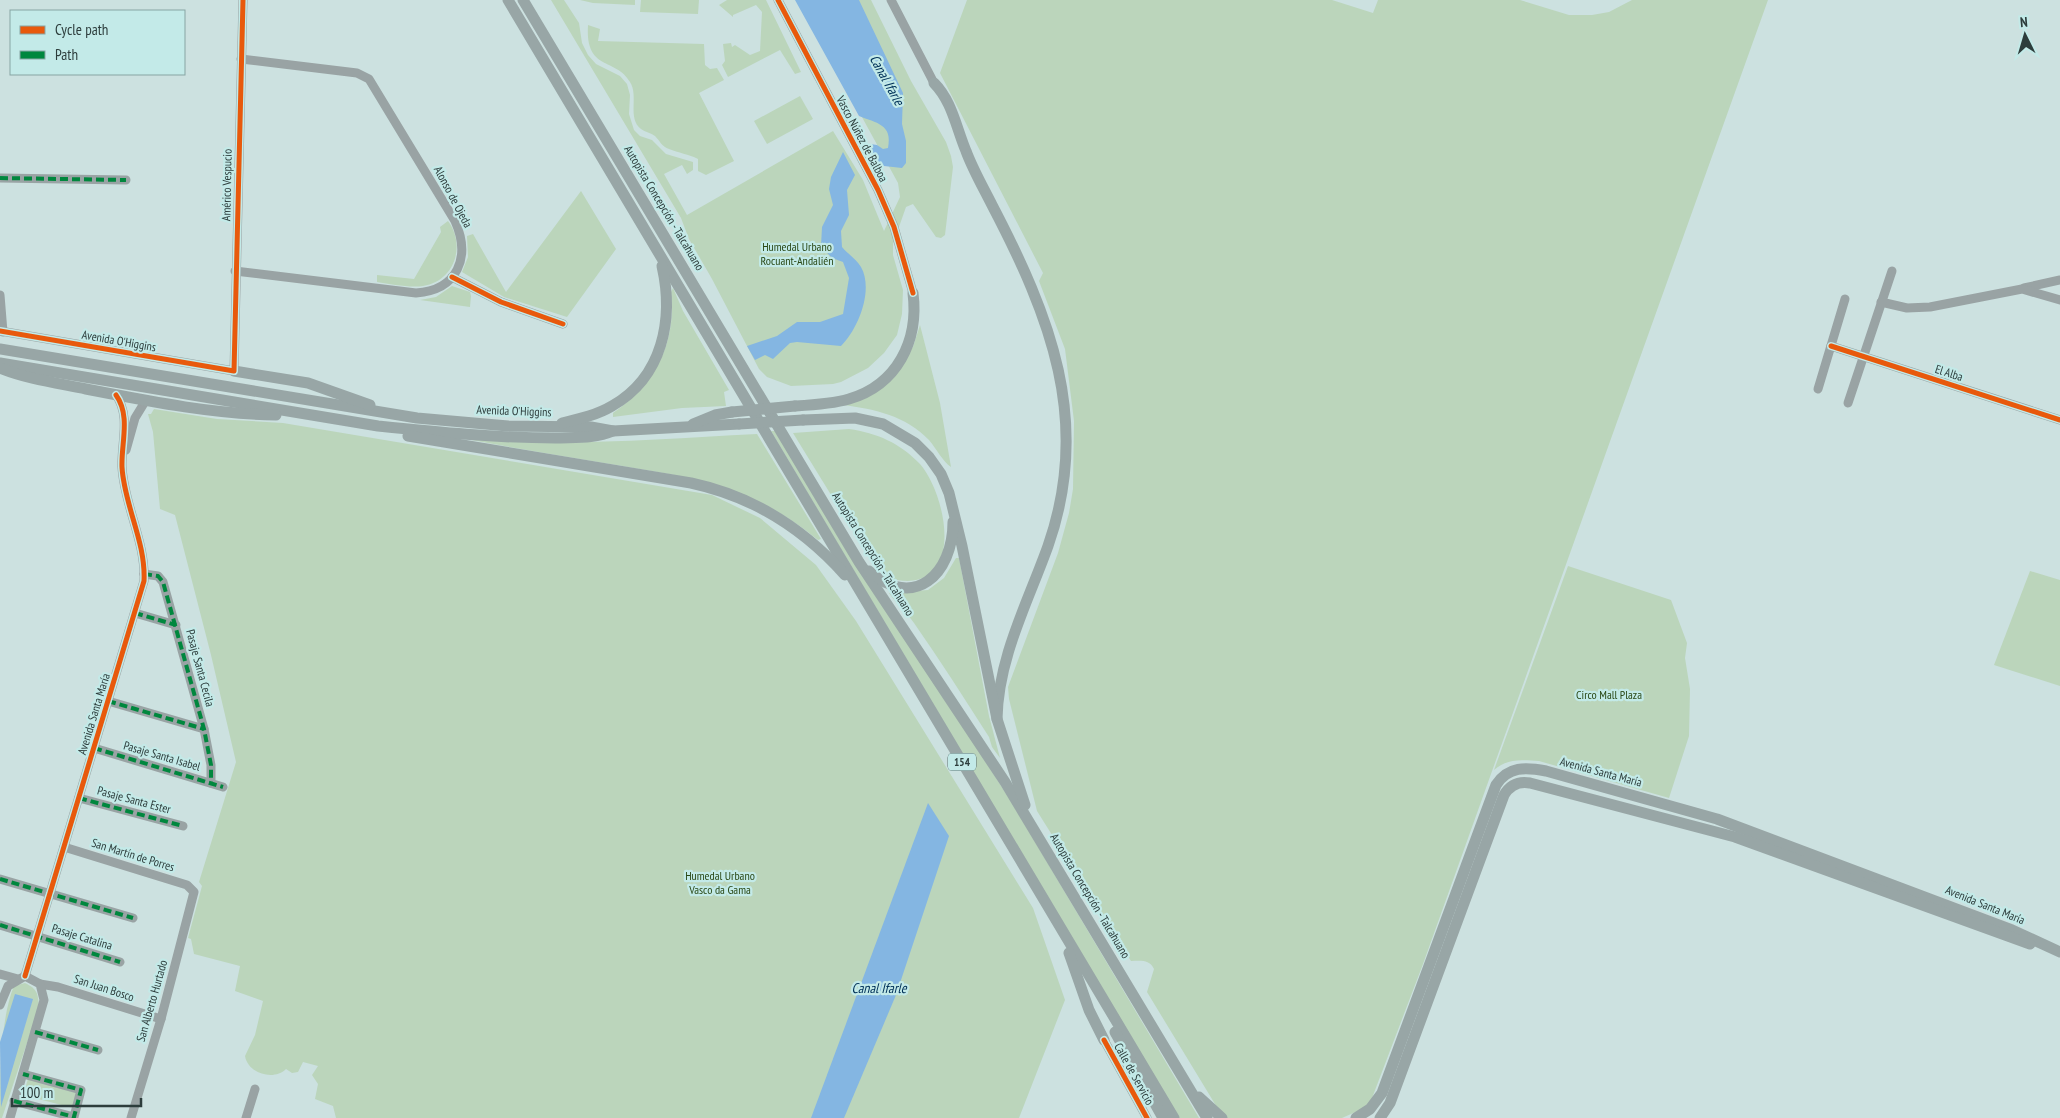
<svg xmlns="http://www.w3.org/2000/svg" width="2060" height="1118" font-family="'PT Sans Narrow',sans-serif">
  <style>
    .green { fill: #bbd5bb }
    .water { fill: #84b6e2 }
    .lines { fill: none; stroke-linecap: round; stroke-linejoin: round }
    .minor { stroke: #99a3a4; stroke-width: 9 }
    .major { stroke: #98a6a6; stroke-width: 11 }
    .major-bridge { stroke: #98a6a6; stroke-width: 11 }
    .quiet { stroke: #00873e; stroke-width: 4; stroke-dasharray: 8 4; stroke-linecap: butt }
    .cycleway-casing { stroke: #c3eae8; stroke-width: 8 }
    .cycleway { stroke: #e8590c; stroke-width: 5 }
    .labels { text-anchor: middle; stroke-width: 4.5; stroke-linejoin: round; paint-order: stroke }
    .shield { fill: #c3eae8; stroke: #5a7170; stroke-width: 1 }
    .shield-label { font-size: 11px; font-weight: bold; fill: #2d3d3c }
    .street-label { font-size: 12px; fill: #2d3d3c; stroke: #c3eae8 }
    .park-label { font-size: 12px; fill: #294815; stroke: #c3eae8 }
    .water-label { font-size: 14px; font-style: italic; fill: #003158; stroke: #c3eae8 }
  </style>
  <rect width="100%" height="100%" fill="#cce1e0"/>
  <!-- green -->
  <g class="green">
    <path d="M551,0h13l15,23 3,20 6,12 8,9 24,12 7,8 3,11 -1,19 5,16 6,6 12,4 14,14 27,8v8l-6,4 -5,-9 -18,9 23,41 146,-84 30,49 21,51 16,-34 -2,-14 -100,-183h73l40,81 35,61 5,14 2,11 -8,68 -4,3 -5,-1 -23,-33 -7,3 -13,37v11l10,35 -1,24 -5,21 -13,18 -16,15 -27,14 -8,2 -42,2 -24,-9 -8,-8 -47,-90 -23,-40 -8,-21z"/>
    <path d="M580,0h55v5l-42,-2z"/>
    <path d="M641,0h58l-1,14 -58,-2z"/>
    <path d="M727,0h39l35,72 -6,2 -15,-24 -52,27 -6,-12 3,-4 -2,-17 8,-1 1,4 3,-2 15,10 10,-4 2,-39 -6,-7 -23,10v2l-14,-12z"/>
    <path d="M967,0h365l41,13 5,-13h142l49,15h23l17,-3 23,-12h136l-345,964 -54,142 -27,12h-115l-9,-9 -71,-117 7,-23c-5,-10 -13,-8 -23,-8l-94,-150 -28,-112 -1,-12 50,-134 11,-40 4,-24 1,-68 -9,-72 -26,-68 4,-8 -103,-200z"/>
    <path d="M588,25l12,4 -2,12 106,3 1,21 5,4 7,-1 7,12 -25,13 35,68 -28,14 -8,-4v-12c-9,-5 -20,-6 -29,-10 -7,-2 -9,-8 -14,-13 -4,-3 -10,-4 -14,-7 -14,-11 -2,-33 -11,-47 -14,-25 -45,-10 -42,-57z"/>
    <path d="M800,96l13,23 -46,25 -13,-23z"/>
    <path d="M581,191l35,58 -49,68 -63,-20 -42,-25 6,-15 -1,-21 6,-2 33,58z"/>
    <path d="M448,221c18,24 7,60 -25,65 -14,2 -32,-2 -46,-4v-7l37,4 27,-47 -1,-5z"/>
    <path d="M452,286l18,6 1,4 -1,11 -50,-7 16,-3z"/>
    <path d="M673,288l10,23 46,79 -5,2 2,14 -44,2 -69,9v-4c42,-28 64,-71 58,-121z"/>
    <path d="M920,325l20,78 11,64c-8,-5 -15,-19 -22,-27 -23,-24 -54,-31 -86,-35l16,-5 54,-53z"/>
    <path d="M154,409l63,10 66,4 429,72 48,23 56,47 40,56 177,287 32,92 -46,118h-683l-3,-12 -18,-7 3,-15 -6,-9 6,-9 -15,-4 -5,10 -6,1 -6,-4c-12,12 -38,5 -41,-13l10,-21 8,-34 -28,-10 5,-25 -46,-12 -3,-15 -3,-1 14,-52 -3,-4 37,-120 -25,-107 -36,-140 -15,-6 -7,-77 -5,-18h3z"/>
    <path d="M849,429c28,4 51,14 71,35 24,27 45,115 -12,117 -7,0 -13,-1 -18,-4 -9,-5 -15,-14 -22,-22l-75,-122z"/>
    <path d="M771,431h4l237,372 187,315h-20z"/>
    <path d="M757,434l64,105 -3,1c-69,-56 -124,-62 -208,-76 -48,-8 -96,-16 -144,-25 97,8 194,0 291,-5z"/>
    <path d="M956,558h3l30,158 11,42 -8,-11 -3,-10c-25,-39 -49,-77 -75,-114 -7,-10 -17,-18 -25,-30l39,-3 16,-12z"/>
    <path d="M1568,566l103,34 16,43 -2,15 5,31 -1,47 -20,62 -130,-37c-18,-1 -31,-3 -45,9z"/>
    <path d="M2030,571l30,9v106l-66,-21z"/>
    <path d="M25,983c12,6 13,10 14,24l-37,111h-2c0,-40 0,-99 14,-132z"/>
    <path d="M28,1079l49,14 -4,15 -50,-13z"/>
  </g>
  <!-- water -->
  <g class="water">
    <path d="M795,0h64l44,93 -1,31 4,17v22l-4,5 -18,-2 -6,5 -12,-23 4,-4 7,1 6,4 5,-1c5,-24 -12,-25 -29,-32z"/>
    <path d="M843,152l12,23 -8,15 2,25 -8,16 1,16c6,7 14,12 19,20 13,23 -3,62 -20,79l-44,-4 -7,1 -17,16 -8,-4 -10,5 -8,-14 30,-10 20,-14h23l23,-8 6,-36 -6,-16 -11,-4 -11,-12 1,-19 11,-22 -4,-16 2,-12z"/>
    <path d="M928,803l21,33 -53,159 -52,123h-33z"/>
    <path d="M15,994l18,5 -32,108 -1,-65z"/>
  </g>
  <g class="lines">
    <!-- minor -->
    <g class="minor">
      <path d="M778,0l100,190 16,37 19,66"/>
      <path d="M891,0l43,83"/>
      <path d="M0,178l126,2"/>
      <path d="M235,271l181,22c42,-3 55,-36 39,-72l-86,-142 -12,-6 -116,-14"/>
      <path d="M452,277l49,25 62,22"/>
      <path d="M2024,288l36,-8"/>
      <path d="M0,295l3,37"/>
      <path d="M1881,302l26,6 23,-1 92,-18 38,11"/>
      <path d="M0,331l234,40 9,-371"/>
      <path d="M1831,346l229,74"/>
      <path d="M1818,389l27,-90"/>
      <path d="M1848,403l44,-132"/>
      <path d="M126,450l9,-32 11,-18"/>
      <path d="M144,574l14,2 5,6 41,147 7,36v18"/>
      <path d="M135,613l41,12"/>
      <path d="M108,701l96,28"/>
      <path d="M94,748l129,39"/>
      <path d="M79,798l104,28"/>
      <path d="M64,847l123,38 7,7 -33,127 -30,99"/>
      <path d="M0,879l133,39"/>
      <path d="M0,925l120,37"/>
      <path d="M0,974l18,5"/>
      <path d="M25,976l119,-395c2,-39 -20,-76 -22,-114 -1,-24 9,-51 -6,-72"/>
      <path d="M40,984l18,3 103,32"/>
      <path d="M0,1005l8,-19 17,-10"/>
      <path d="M35,1032l63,18"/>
      <path d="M1104,1040l43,78"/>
      <path d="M14,1101l60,16 7,-27 -58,-16"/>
      <path d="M10,1118l34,-118 -4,-16 -15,-8"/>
      <path d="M246,1118l9,-29"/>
    </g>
    <!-- major -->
    <g class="major">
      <path d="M508,0l666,1118"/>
      <path d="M523,0l336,562 146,220 202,336"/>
      <path d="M934,83c18,18 22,44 32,68 7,19 17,36 26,54 58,111 100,216 56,341 -20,56 -50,112 -51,173"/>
      <path d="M0,349l417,69 91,8 83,1 22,4"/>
      <path d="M0,363l378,63c59,6 118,12 177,12 20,-1 39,1 58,-7l126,-7"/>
      <path d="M0,368c27,11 57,15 86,21 62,12 126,25 190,26"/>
      <path d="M234,371l74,12 62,22"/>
      <path d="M795,406c18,-1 37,-2 54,-7 48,-14 70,-58 64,-106"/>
      <path d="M803,420l52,-2 28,6 32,19 14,14 12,17 8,19 13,53 35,173 28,86"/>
      <path d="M562,423c17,-4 35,-8 50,-17 51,-29 62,-87 50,-140"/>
      <path d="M693,424l22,-9 17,-3"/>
      <path d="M408,436l283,47c61,13 112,45 154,92"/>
      <path d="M869,571c45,40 84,3 84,-49"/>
      <path d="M1069,953l20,57 15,30"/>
      <path d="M1115,1032l48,86"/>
      <path d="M1199,1097l23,21"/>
      <path d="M1356,1118l14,-9 12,-16 114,-308c12,-19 30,-18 50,-14l171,48 295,111 48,22"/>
      <path d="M1380,1118l10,-15 114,-308c6,-10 15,-14 26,-12l205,54 295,107"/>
    </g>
    <!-- major-bridge -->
    <g class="major-bridge">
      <path d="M732,412l63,-6"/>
      <path d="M739,424l64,-4"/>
    </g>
    <!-- quiet -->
    <g class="quiet">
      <path d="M0,178l126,2"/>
      <path d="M144,574l14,2 5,6 41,147 7,36v18"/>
      <path d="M135,613l41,12"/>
      <path d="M108,701l96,28"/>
      <path d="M94,748l129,39"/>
      <path d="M79,798l104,28"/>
      <path d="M0,879l133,39"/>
      <path d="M0,925l120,37"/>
      <path d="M35,1032l63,18"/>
      <path d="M14,1101l60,16 7,-27 -58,-16"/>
    </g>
    <!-- cycleway casing -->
    <g class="cycleway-casing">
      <g id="cycleway">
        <path d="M778,0l100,190 16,37 19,66"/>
        <path d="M452,277l49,25 62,22"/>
        <path d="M0,331l234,40 9,-371"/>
        <path d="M1831,346l229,74"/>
        <path d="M25,976l119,-395c2,-39 -20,-76 -22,-114 -1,-24 9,-51 -6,-72"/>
        <path d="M1104,1040l43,78"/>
      </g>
    </g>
    <!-- cycleway -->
    <use href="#cycleway" class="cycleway"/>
  </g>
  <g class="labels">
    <!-- shield labels -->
    <rect class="shield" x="948" y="753.5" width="28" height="17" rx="4"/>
    <g class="shield-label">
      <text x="962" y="766">154</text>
    </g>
    <!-- street labels -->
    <g class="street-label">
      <text transform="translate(862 139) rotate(62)" y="4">Vasco Núñez de Balboa</text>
      <text transform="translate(227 185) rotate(-89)" y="4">Américo Vespucio</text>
      <text transform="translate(453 197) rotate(62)" y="4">Alonso de Ojeda</text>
      <text transform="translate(664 208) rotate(59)" y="4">Autopista Concepción - Talcahuano</text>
      <text transform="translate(119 341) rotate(10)" y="4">Avenida O'Higgins</text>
      <text transform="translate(1949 373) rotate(18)" y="4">El Alba</text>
      <text transform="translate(514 411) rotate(2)" y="4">Avenida O'Higgins</text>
      <text transform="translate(873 554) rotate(58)" y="4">Autopista Concepción - Talcahuano</text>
      <text transform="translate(200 668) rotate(75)" y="4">Pasaje Santa Cecila</text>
      <text transform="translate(94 714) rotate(-73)" y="4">Avenida Santa María</text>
      <text transform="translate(162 756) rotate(16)" y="4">Pasaje Santa Isabel</text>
      <text transform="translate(1601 772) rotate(15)" y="4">Avenida Santa María</text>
      <text transform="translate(134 800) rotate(15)" y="4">Pasaje Santa Ester</text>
      <text transform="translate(133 855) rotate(17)" y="4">San Martín de Porres</text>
      <text transform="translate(1090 896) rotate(59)" y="4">Autopista Concepción - Talcahuano</text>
      <text transform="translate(1985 905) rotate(22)" y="4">Avenida Santa María</text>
      <text transform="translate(82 937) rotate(17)" y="4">Pasaje Catalina</text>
      <text transform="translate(104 988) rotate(18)" y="4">San Juan Bosco</text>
      <text transform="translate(152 1001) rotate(-74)" y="4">San Alberto Hurtado</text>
      <text transform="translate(1134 1074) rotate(61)" y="4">Calle de Servicio</text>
    </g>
    <!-- park labels -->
    <g class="park-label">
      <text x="797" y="251">Humedal Urbano<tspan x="797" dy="14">Rocuant-Andalién</tspan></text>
      <text x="1609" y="699">Circo Mall Plaza</text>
      <text x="720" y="880">Humedal Urbano<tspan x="720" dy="14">Vasco da Gama</tspan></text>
    </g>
    <!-- water labels -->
    <g class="water-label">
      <text transform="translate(887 80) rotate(61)" y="5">Canal Ifarle</text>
      <text x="879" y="993">Canal Ifarle</text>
    </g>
  </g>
  <!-- legend -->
  <rect x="10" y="10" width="175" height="65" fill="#c3eae8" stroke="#87a5a3"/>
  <rect x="20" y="26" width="25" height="8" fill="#e8590c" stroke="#87a5a3"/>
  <text x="55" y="35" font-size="15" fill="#2d3d3c">Cycle path</text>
  <rect x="20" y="51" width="25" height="8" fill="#00873e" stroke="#87a5a3"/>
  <text x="55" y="60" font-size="15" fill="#2d3d3c">Path</text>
  <!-- north arrow -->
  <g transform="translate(2025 35) rotate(355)" stroke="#c3eae8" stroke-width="4" paint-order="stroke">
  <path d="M0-4L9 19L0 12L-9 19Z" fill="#2d3d3c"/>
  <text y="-8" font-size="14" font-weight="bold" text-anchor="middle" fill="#2d3d3c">N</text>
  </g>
  <!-- scale -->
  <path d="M12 1098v8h129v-8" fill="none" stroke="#2d3d3c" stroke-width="2.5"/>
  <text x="20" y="1098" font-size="15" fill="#2d3d3c" stroke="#c3eae8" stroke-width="4" paint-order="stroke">100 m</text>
</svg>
